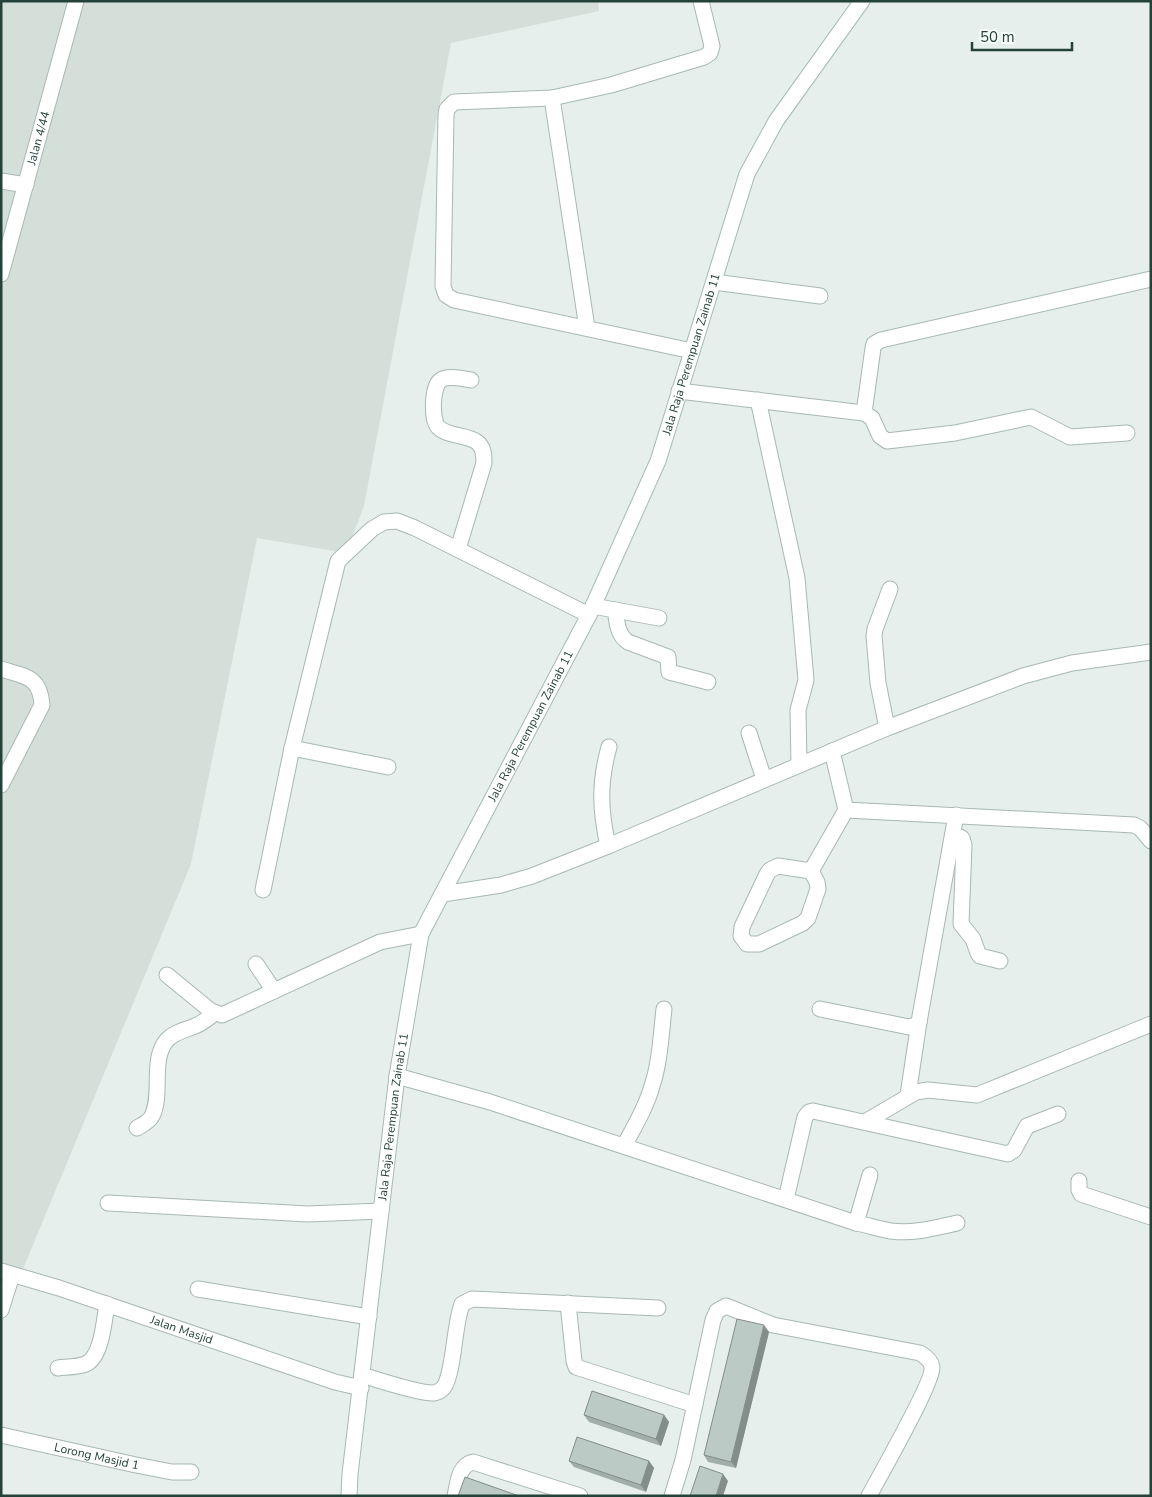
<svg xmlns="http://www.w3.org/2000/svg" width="1152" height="1497" font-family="'Nunito Sans',sans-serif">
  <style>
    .built { fill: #d4dfda }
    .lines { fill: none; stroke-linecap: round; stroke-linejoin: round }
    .minor-casing { stroke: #a8b8b2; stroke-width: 17 }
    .secondary-casing { stroke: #a4bbb3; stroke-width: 17 }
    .minor { stroke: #fff; stroke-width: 15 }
    .secondary { stroke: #fff; stroke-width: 15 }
    .wall { fill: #a1aea9 }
    .shaded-wall { fill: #838d89 }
    .building { fill: #bbcac4; stroke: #838d89 }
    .labels { text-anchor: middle; stroke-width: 5; stroke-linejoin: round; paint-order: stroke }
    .street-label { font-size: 12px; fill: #24423a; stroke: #f7fbf9 }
  </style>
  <rect width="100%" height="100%" fill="#e6efeb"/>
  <!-- built -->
  <path class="built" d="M1,1h597l1,10 -148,32 -87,463 -18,47 -89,-15 -66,326 -190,458z"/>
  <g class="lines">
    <!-- minor casing -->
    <g class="minor-casing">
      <g id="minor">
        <path d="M552,98l35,230"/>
        <path d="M1,181l25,4"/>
        <path id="s1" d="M1,274l75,-273"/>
        <path d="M714,282l106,14"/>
        <path d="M692,351l-238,-51 -8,-5 -3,-9 3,-171 1,-6 7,-7 98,-4 59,-13 93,-28 6,-4 2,-7 -11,-45"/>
        <path d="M679,391l185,22 8,5 8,18 7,5 68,-8 76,-16 39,20 57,-4"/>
        <path d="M758,400l39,178 9,102 -8,30 1,55"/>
        <path d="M864,413l9,-65 1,-4 7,-4 270,-61"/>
        <path d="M458,549l26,-86c0,-7 0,-16 -7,-21 -11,-8 -29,-5 -39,-15 -7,-8 -6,-42 3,-47 7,-5 22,-1 30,0"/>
        <path d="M593,606l22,4c2,11 2,25 13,32l40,15 1,15 39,10"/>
        <path d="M615,610l44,8"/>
        <path d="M1,669c25,8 39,7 41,36l-41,80"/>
        <path d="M887,728l-9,-45 -4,-47 1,-7 15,-40"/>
        <path d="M749,733l15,46"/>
        <path d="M292,748l96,19"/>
        <path d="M832,751l14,59 288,15 6,3 11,13"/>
        <path d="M953,834l9,4 2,7 -3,79 12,15 5,14 2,3 20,5"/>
        <path d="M608,846c-8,-36 -9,-63 1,-99"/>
        <path d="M778,866l33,5 6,11 1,7 -10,29 -5,5 -44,21h-12l-6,-8 1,-9 25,-53 3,-4z"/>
        <path d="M811,871l35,-61"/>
        <path d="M263,890l29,-142 46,-187 34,-32 12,-7 13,-1 18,7 174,87"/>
        <path d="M443,894l58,-9 31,-9 76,-30 279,-118 136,-52 49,-13 79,-11"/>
        <path d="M256,964l18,27"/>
        <path d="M167,975l44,36 11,4 158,-73 41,-8"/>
        <path d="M820,1009l89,18 7,-2 3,-3 37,-207"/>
        <path d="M397,1076l93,26 366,121c11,2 23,6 35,8 22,3 44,-3 66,-8"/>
        <path d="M908,1095l11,-73"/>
        <path d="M865,1122l51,-30 12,-2 49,5 174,-71"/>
        <path d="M137,1128c5,-3 12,-6 15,-12 11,-21 -2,-57 15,-76 7,-8 19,-10 28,-14 8,-3 13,-8 20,-13"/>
        <path d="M624,1146c10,-19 22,-38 28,-60 8,-24 9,-51 12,-77"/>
        <path d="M1079,1181v9l2,4 70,23"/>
        <path d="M786,1199l19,-82 4,-5 4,-1 195,43 6,-4 13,-24 31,-12"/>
        <path d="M108,1203l200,11 73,-3"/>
        <path d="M856,1223l14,-48"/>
        <path id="s2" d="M1,1271l58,17 276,94 26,6"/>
        <path d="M198,1289l171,28"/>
        <path d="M568,1303l6,58 2,6 119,38"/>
        <path d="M1,1310l11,-35"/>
        <path d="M58,1368c9,-1 20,-1 28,-4 16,-8 18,-43 21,-60"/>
        <path d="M362,1375c16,5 58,19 72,18 4,-1 8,-3 10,-6 10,-15 10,-62 18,-83l10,-5 186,9"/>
        <path id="s3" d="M1,1435l135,30 36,7h19"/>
        <path d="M455,1496c3,-13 3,-30 18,-34l107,34"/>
        <path d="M672,1496l11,-36 30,-140 4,-9 9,-5 47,19 147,28c5,3 11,7 12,14 2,14 -53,110 -63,129"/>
      </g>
    </g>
    <!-- secondary casing -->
    <g class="secondary-casing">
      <g id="secondary">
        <path id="s4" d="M349,1496l1,-22 47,-398 24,-142 168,-319 69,-154 89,-287 29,-53 86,-120"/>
      </g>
    </g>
    <!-- minor -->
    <use href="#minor" class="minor"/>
    <!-- secondary -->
    <use href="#secondary" class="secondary"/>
  </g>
  <!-- wall -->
  <g class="wall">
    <path d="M769,1332l-33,136 -28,-6 -4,-7z"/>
    <path d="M584,1415h80l5,7 -8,24 -72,-24z"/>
    <path d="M569,1461h80l5,7 -8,24 -72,-25z"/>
  </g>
  <!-- shaded-wall -->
  <g class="shaded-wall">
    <path d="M764,1325l5,7 -33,136 -5,-6z"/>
    <path d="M664,1415l5,7 -8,24 -5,-7z"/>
    <path d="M649,1461l5,7 -8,24 -5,-7z"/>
    <path d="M723,1474l5,7 -5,15h-7z"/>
  </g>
  <!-- building -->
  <g class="building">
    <path d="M737,1319l27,6 -33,137 -27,-7z"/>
    <path d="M592,1391l72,24 -8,24 -72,-24z"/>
    <path d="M577,1437l72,24 -8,24 -72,-24z"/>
    <path d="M700,1466l23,8 -7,22h-26z"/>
    <path d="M465,1477l54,19h-61z"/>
  </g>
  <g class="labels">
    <!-- street labels -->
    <g class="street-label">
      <text dy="4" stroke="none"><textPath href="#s1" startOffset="141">Jalan 4/44</textPath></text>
      <text dy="4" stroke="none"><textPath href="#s4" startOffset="1208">Jala Raja Perempuan Zainab 11</textPath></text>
      <text dy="4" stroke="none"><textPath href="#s4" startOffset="802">Jala Raja Perempuan Zainab 11</textPath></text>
      <text dy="4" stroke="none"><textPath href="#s4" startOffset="382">Jala Raja Perempuan Zainab 11</textPath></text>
      <text dy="4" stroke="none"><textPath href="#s2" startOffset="190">Jalan Masjid</textPath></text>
      <text dy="4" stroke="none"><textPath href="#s3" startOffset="98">Lorong Masjid 1</textPath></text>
    </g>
  </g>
  <!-- border -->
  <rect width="1152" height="1497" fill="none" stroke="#24423a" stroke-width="5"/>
  <!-- scale -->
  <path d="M972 42v8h100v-8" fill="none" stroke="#24423a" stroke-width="2.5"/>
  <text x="980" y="42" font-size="15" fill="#24423a" stroke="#f7fbf9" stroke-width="4" paint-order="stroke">50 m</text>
</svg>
